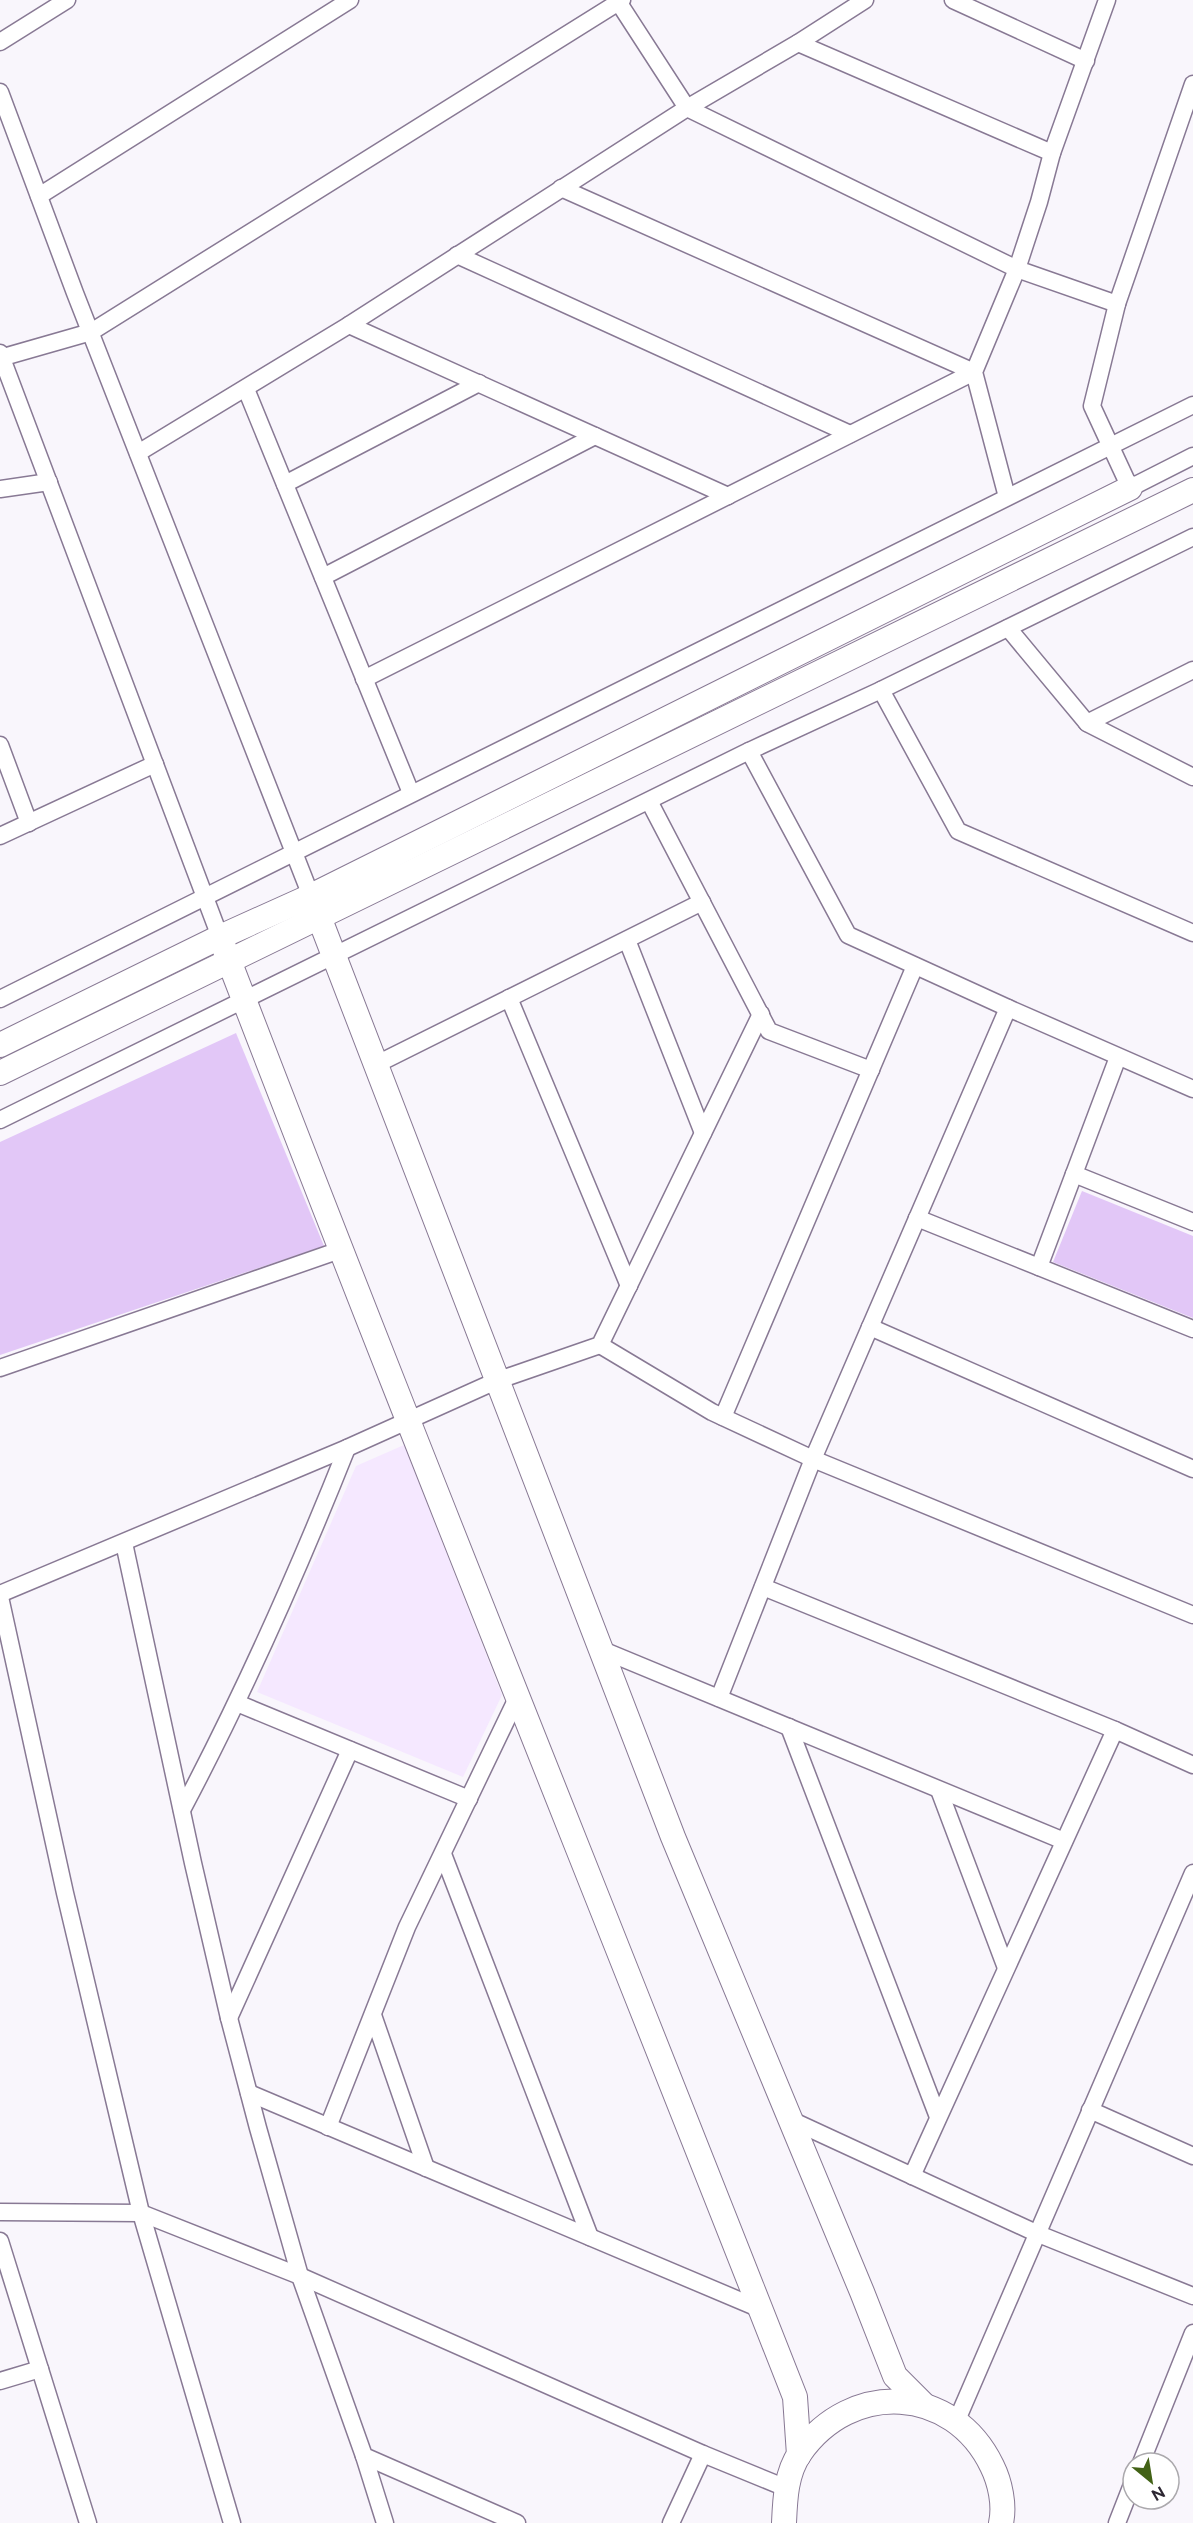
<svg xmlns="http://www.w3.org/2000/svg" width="1193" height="2523" font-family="Raleway,sans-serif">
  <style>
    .built { fill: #f5e8ff }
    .green { fill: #e2c7f7 }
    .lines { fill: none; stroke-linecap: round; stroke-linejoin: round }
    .street-casing { stroke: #887994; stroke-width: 19 }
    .secondary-casing { stroke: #887994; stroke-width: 26 }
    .street { stroke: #fff; stroke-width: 16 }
    .secondary { stroke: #fff; stroke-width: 24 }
  </style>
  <rect width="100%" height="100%" fill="#f9f6fc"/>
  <!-- built -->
  <path class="built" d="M404,1445l98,250 -39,82 -206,-85 99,-226z"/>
  <!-- green -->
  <g class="green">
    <path d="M236,1033l88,213 -324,109v-213z"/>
    <path d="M1082,1191l111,45v82l-140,-56z"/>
  </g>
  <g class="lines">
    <!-- street casing -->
    <g class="street-casing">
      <g id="street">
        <path d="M617,0l70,108 330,161 -43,103 33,125"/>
        <path d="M953,0l133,61"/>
        <path d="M1107,0l-55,153 -13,49 -22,67 100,35 76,-220"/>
        <path d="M0,42l67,-42"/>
        <path d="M798,43l254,110"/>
        <path d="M0,92l75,201 236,603"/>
        <path d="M39,196l311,-196"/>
        <path d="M457,255l393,179"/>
        <path d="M1117,304l-25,102 38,82 63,-32"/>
        <path d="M349,325l379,171"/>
        <path d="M0,353l220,584"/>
        <path d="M0,358l91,-26 531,-332"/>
        <path d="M246,389l165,404"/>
        <path d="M138,453l211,-128 338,-217 111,-65 67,-43"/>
        <path d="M285,484l194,-101"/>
        <path d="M0,489l49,-7"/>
        <path d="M323,577l272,-141"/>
        <path d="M1008,628l79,95 106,54"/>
        <path d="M364,679l610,-307 -413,-184"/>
        <path d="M881,690l77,141 235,102"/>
        <path d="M1087,723l106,-53"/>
        <path d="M0,745l29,78"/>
        <path d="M749,751l99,184 160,73 185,81"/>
        <path d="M649,801l120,230 102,39"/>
        <path d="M0,836l155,-72"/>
        <path d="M627,940l76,193"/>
        <path d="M509,998l120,288"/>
        <path d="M0,999l1193,-594"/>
        <path d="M375,1065l327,-163"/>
        <path d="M0,1120l749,-369 132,-61 312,-153"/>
        <path d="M1074,1174l119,48"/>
        <path d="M917,1218l276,111"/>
        <path d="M1039,1267l79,-210"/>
        <path d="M870,1327l323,142"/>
        <path d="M600,1345l112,67 101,47 380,156"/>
        <path d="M0,1368l340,-118"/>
        <path d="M723,1417l192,-451"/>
        <path d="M124,1543l69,320 36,155 29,110 42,148 64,180 153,67"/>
        <path d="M763,1587l352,143"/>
        <path d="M0,1594l347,-146 149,-67 104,-36 161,-331"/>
        <path d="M0,1597l65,296 76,320 91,310"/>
        <path d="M600,1649l464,192"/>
        <path d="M719,1698l94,-239 195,-451"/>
        <path d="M237,1703l232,96"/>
        <path d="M789,1727l149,390"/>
        <path d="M939,1790l67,178"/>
        <path d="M182,1810c62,-117 116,-239 165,-362"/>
        <path d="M443,1854l147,383"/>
        <path d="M373,2015l53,153"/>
        <path d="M229,2018l121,-268"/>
        <path d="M249,2093l511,216"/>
        <path d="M1090,2110l103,46"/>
        <path d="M791,2120l245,113 157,63"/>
        <path d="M328,2127l79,-200 111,-231"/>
        <path d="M912,2176l203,-446 78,35"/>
        <path d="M0,2212l141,1 159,63 403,178 83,34"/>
        <path d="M0,2241l88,282"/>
        <path d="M0,2381l40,-12"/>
        <path d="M957,2420l236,-547"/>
        <path d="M364,2456l21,67"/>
        <path d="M1141,2463l52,-130"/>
        <path d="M671,2523l32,-69"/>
        <path d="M1117,2523l16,-41"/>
      </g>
    </g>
    <!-- secondary casing -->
    <g class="secondary-casing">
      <g id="secondary">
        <path d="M311,896l362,941 189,455 33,84 29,29"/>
        <path d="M220,937c187,489 384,973 575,1460l4,58"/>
        <path d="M0,1045l220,-108 91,-41 819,-408"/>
        <path d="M0,1073l1193,-583"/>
        <path d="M784,2523c1,-24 2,-50 16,-70 51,-73 153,-68 192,13 8,16 13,39 9,57"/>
      </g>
    </g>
    <!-- street -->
    <use href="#street" class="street"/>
    <!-- secondary -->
    <use href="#secondary" class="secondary"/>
  </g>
  <!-- north arrow -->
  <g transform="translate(1151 2481) rotate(150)"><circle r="28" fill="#ffffff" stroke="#aba9ad" stroke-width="1.5"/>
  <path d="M0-4.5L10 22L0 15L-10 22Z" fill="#426216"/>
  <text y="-9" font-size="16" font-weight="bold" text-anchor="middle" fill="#2d2732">N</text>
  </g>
</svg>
